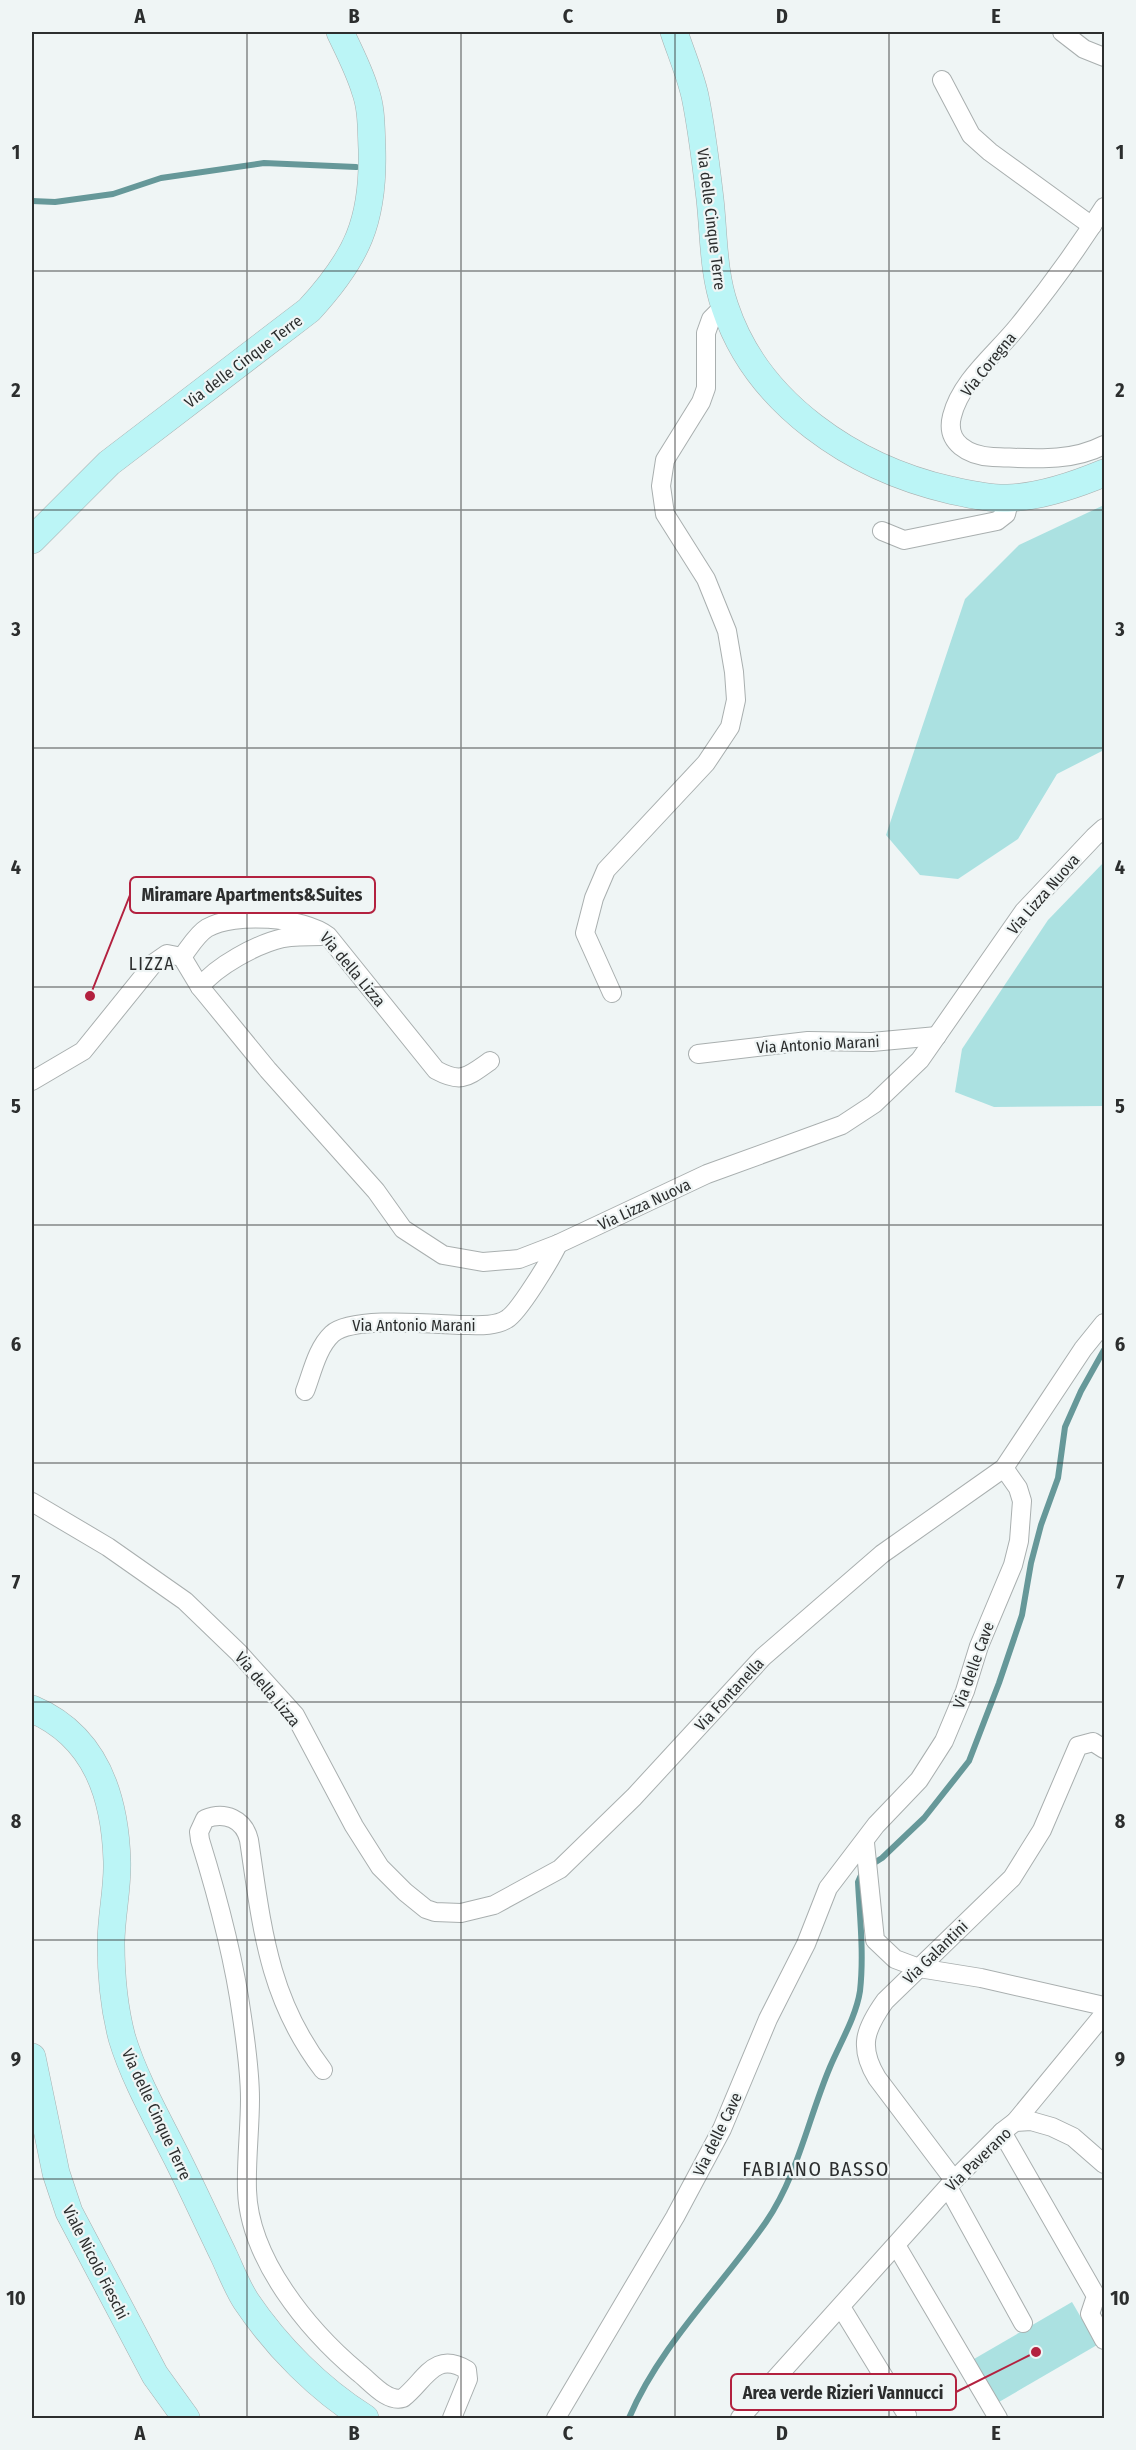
<svg xmlns="http://www.w3.org/2000/svg" width="1136" height="2450" font-family="'Fira Sans Condensed',sans-serif">
  <style>
    .green { fill: #abe1e1 }
    .lines { fill: none; stroke-linecap: round; stroke-linejoin: round }
    .stream { stroke: #669899; stroke-width: 6 }
    .street-casing { stroke: #a9afaf; stroke-width: 20 }
    .secondary-casing { stroke: #a9afaf; stroke-width: 28 }
    .street { stroke: #fff; stroke-width: 18 }
    .secondary { stroke: #bbf5f6; stroke-width: 27 }
    .grid { fill: none; stroke: #2c2e2e; stroke-width: 1.5; stroke-opacity: 0.55 }
    .labels { text-anchor: middle; stroke-width: 4.5; stroke-linejoin: round; paint-order: stroke }
    .street-label { font-size: 16px; fill: #2c2e2e; stroke: #eff5f5 }
    .neighbourhood-label { font-size: 18px; letter-spacing: 1.5px; fill: #2c2e2e; stroke: #eff5f5 }
    .quarter-label { font-size: 20px; letter-spacing: 1.5px; fill: #2c2e2e; stroke: #eff5f5 }
    .leader { fill: none; stroke: #b3213f; stroke-width: 2 }
    .callout-dot { fill: #b3213f; stroke: #eff5f5; stroke-width: 2 }
    .callout { fill: #eff5f5; stroke: #b3213f; stroke-width: 2 }
    .callout-label { font-size: 18px; text-anchor: middle; font-weight: bold; fill: #2c2e2e }
    .neatline { fill: none; stroke: #2c2e2e; stroke-width: 2 }
    .grid-label { font-size: 20px; text-anchor: middle; font-weight: bold; fill: #2c2e2e }
  </style>
  <rect width="100%" height="100%" fill="#eff5f5"/>
  <!-- green -->
  <g class="green">
    <path d="M1104,505v245l-47,24 -39,65 -60,40 -38,-4 -34,-40 79,-236 54,-54z"/>
    <path d="M1104,862v244l-110,1 -39,-15 7,-43 86,-129z"/>
    <path d="M1072,2302l25,43 -98,57 -25,-43z"/>
  </g>
  <g class="lines">
    <!-- stream -->
    <g class="stream">
      <path d="M32,201l23,1 58,-8 48,-16 103,-15 92,4"/>
      <path d="M871,1865l11,-7 42,-40 45,-57 30,-78 23,-68 9,-52 10,-38 17,-47 7,-51 16,-36 23,-41"/>
      <path d="M629,2418c31,-73 92,-131 137,-196 32,-47 42,-103 64,-155 10,-24 26,-50 30,-76 4,-36 0,-72 -2,-109l4,-9"/>
    </g>
    <!-- street casing -->
    <g class="street-casing">
      <g id="street">
        <path d="M1062,32l22,17 20,8"/>
        <path d="M942,80l29,55 19,17 102,74"/>
        <path d="M1104,207c-26,41 -54,80 -85,118 -22,28 -58,55 -67,91 -7,27 17,40 41,41 37,1 76,6 111,-12"/>
        <path d="M882,531l22,9 93,-19 9,-7 4,-16"/>
        <path d="M182,957l18,30 68,83 108,121 27,38 40,26 40,7 36,-3 39,-15 149,-70 135,-49 32,-21 46,-44 104,-149 70,-74 10,-9"/>
        <path d="M182,957c7,-9 15,-23 25,-29 28,-16 96,-11 121,8l108,134c26,14 31,7 54,-9"/>
        <path d="M200,987c16,-21 57,-43 83,-49 13,-2 25,-2 38,-2"/>
        <path d="M612,993l-27,-60 9,-35 12,-28 100,-107 24,-36 6,-27 -2,-28 -7,-41 -21,-52 -41,-65 -4,-28 4,-26 36,-58 5,-14v-55l5,-14 13,-13"/>
        <path d="M698,1054l110,-13 64,1 65,-6"/>
        <path d="M32,1081l51,-30 71,-88 13,-9 15,3"/>
        <path d="M305,1391c7,-18 12,-43 27,-57 20,-18 101,-10 130,-9 13,0 33,2 45,-6 12,-7 44,-60 51,-75"/>
        <path d="M32,1502l76,45 77,54 54,52 56,62 59,111 26,41 25,25 21,17 9,3 26,1 33,-8 66,-36 74,-72 129,-140 119,-103 122,-86 79,-119 21,-26"/>
        <path d="M865,1843l10,97 20,19 24,9 62,10 123,28"/>
        <path d="M323,2070c-55,-72 -61,-143 -74,-230 -5,-21 -24,-29 -44,-21l-6,13 1,8c18,58 34,118 42,177 4,27 8,56 8,82 0,30 -4,61 -3,91 2,69 61,140 111,182 12,9 29,31 45,26 22,-17 31,-48 64,-28l1,9 -16,39"/>
        <path d="M1015,2122l89,-108"/>
        <path d="M1002,2132l94,164 -6,18 14,26"/>
        <path d="M954,2180l-77,-102c-19,-31 -12,-49 8,-77l127,-123 30,-48 36,-84 15,-4 11,7"/>
        <path d="M948,2187l75,136"/>
        <path d="M896,2245l102,173"/>
        <path d="M841,2307l66,108"/>
        <path d="M556,2418l119,-201 47,-88 46,-110 38,-75 22,-56 48,-63 43,-45 25,-39 21,-50 14,-45 34,-81 6,-24 3,-40 -4,-13 -14,-20"/>
        <path d="M740,2418l214,-238 48,-48 13,-10 16,-1 21,6 21,10 31,27"/>
      </g>
    </g>
    <!-- secondary casing -->
    <g class="secondary-casing">
      <g id="secondary">
        <path d="M674,32c7,21 16,42 21,64 7,34 11,69 15,103 4,36 3,74 15,108 32,97 129,161 225,183 19,4 39,9 58,8 33,-1 67,-13 96,-25"/>
        <path d="M32,540l77,-77 200,-153c48,-52 65,-89 63,-161 -1,-20 0,-40 -7,-59 -6,-20 -16,-39 -25,-58"/>
        <path d="M32,1709c64,27 83,87 85,152 1,27 -6,55 -6,82 0,31 3,65 11,95 12,40 36,82 55,120 16,32 31,65 47,98 7,15 13,31 22,45 31,46 73,88 119,117"/>
        <path d="M32,2057l24,116 13,39 86,163 31,43"/>
      </g>
    </g>
    <!-- street -->
    <use href="#street" class="street"/>
    <!-- secondary -->
    <use href="#secondary" class="secondary"/>
  </g>
  <!-- grid -->
  <path class="grid" d="M247,32v2386M461,32v2386M675,32v2386M889,32v2386M32,271h1072M32,510h1072M32,748h1072M32,987h1072M32,1225h1072M32,1463h1072M32,1702h1072M32,1940h1072M32,2179h1072"/>
  <g class="labels">
    <!-- street labels -->
    <g class="street-label">
      <text transform="translate(712 219) rotate(83)" y="6">Via delle Cinque Terre</text>
      <text transform="translate(243 361) rotate(-37)" y="6">Via delle Cinque Terre</text>
      <text transform="translate(988 364) rotate(-51)" y="6">Via Coregna</text>
      <text transform="translate(1043 894) rotate(-49)" y="6">Via Lizza Nuova</text>
      <text transform="translate(353 969) rotate(50)" y="6">Via della Lizza</text>
      <text transform="translate(818 1044) rotate(-3)" y="6">Via Antonio Marani</text>
      <text transform="translate(644 1204) rotate(-25)" y="6">Via Lizza Nuova</text>
      <text x="414" y="1331">Via Antonio Marani</text>
      <text transform="translate(973 1665) rotate(-70)" y="6">Via delle Cave</text>
      <text transform="translate(268 1689) rotate(50)" y="6">Via della Lizza</text>
      <text transform="translate(729 1694) rotate(-47)" y="6">Via Fontanella</text>
      <text transform="translate(935 1952) rotate(-44)" y="6">Via Galantini</text>
      <text transform="translate(157 2114) rotate(65)" y="6">Via delle Cinque Terre</text>
      <text transform="translate(717 2134) rotate(-64)" y="6">Via delle Cave</text>
      <text transform="translate(978 2159) rotate(-44)" y="6">Via Paverano</text>
      <text transform="translate(96 2262) rotate(63)" y="6">Viale Nicolò Fieschi</text>
    </g>
    <!-- neighbourhood labels -->
    <g class="neighbourhood-label">
      <text x="152" y="970">LIZZA</text>
    </g>
    <!-- quarter labels -->
    <g class="quarter-label">
      <text x="816" y="2176">FABIANO BASSO</text>
    </g>
  </g>
  <!-- callouts -->
  <path class="leader" d="M90 996L130 895M1036 2352L956 2392"/>
  <g class="callout-dot">
    <circle cx="90" cy="996" r="6"/>
    <circle cx="1036" cy="2352" r="6"/>
  </g>
  <g class="callout">
    <rect x="130" y="877" width="245" height="36" rx="6"/>
    <rect x="731" y="2374" width="225" height="36" rx="6"/>
  </g>
  <g class="callout-label">
    <text x="252" y="901">Miramare Apartments&amp;Suites</text>
    <text x="843" y="2399">Area verde Rizieri Vannucci</text>
  </g>
  <!-- border -->
  <rect width="1136" height="2450" fill="none" stroke="#eff5f5" stroke-width="66"/>
  <rect x="33" y="33" width="1070" height="2384" class="neatline"/>
  <g class="grid-label">
    <text x="140" y="23">A</text>
    <text x="354" y="23">B</text>
    <text x="568" y="23">C</text>
    <text x="782" y="23">D</text>
    <text x="996" y="23">E</text>
    <text x="16" y="159">1</text>
    <text x="1120" y="159">1</text>
    <text x="16" y="397">2</text>
    <text x="1120" y="397">2</text>
    <text x="16" y="636">3</text>
    <text x="1120" y="636">3</text>
    <text x="16" y="874">4</text>
    <text x="1120" y="874">4</text>
    <text x="16" y="1113">5</text>
    <text x="1120" y="1113">5</text>
    <text x="16" y="1351">6</text>
    <text x="1120" y="1351">6</text>
    <text x="16" y="1589">7</text>
    <text x="1120" y="1589">7</text>
    <text x="16" y="1828">8</text>
    <text x="1120" y="1828">8</text>
    <text x="16" y="2066">9</text>
    <text x="1120" y="2066">9</text>
    <text x="16" y="2305">10</text>
    <text x="1120" y="2305">10</text>
    <text x="140" y="2440">A</text>
    <text x="354" y="2440">B</text>
    <text x="568" y="2440">C</text>
    <text x="782" y="2440">D</text>
    <text x="996" y="2440">E</text>
  </g>
</svg>
